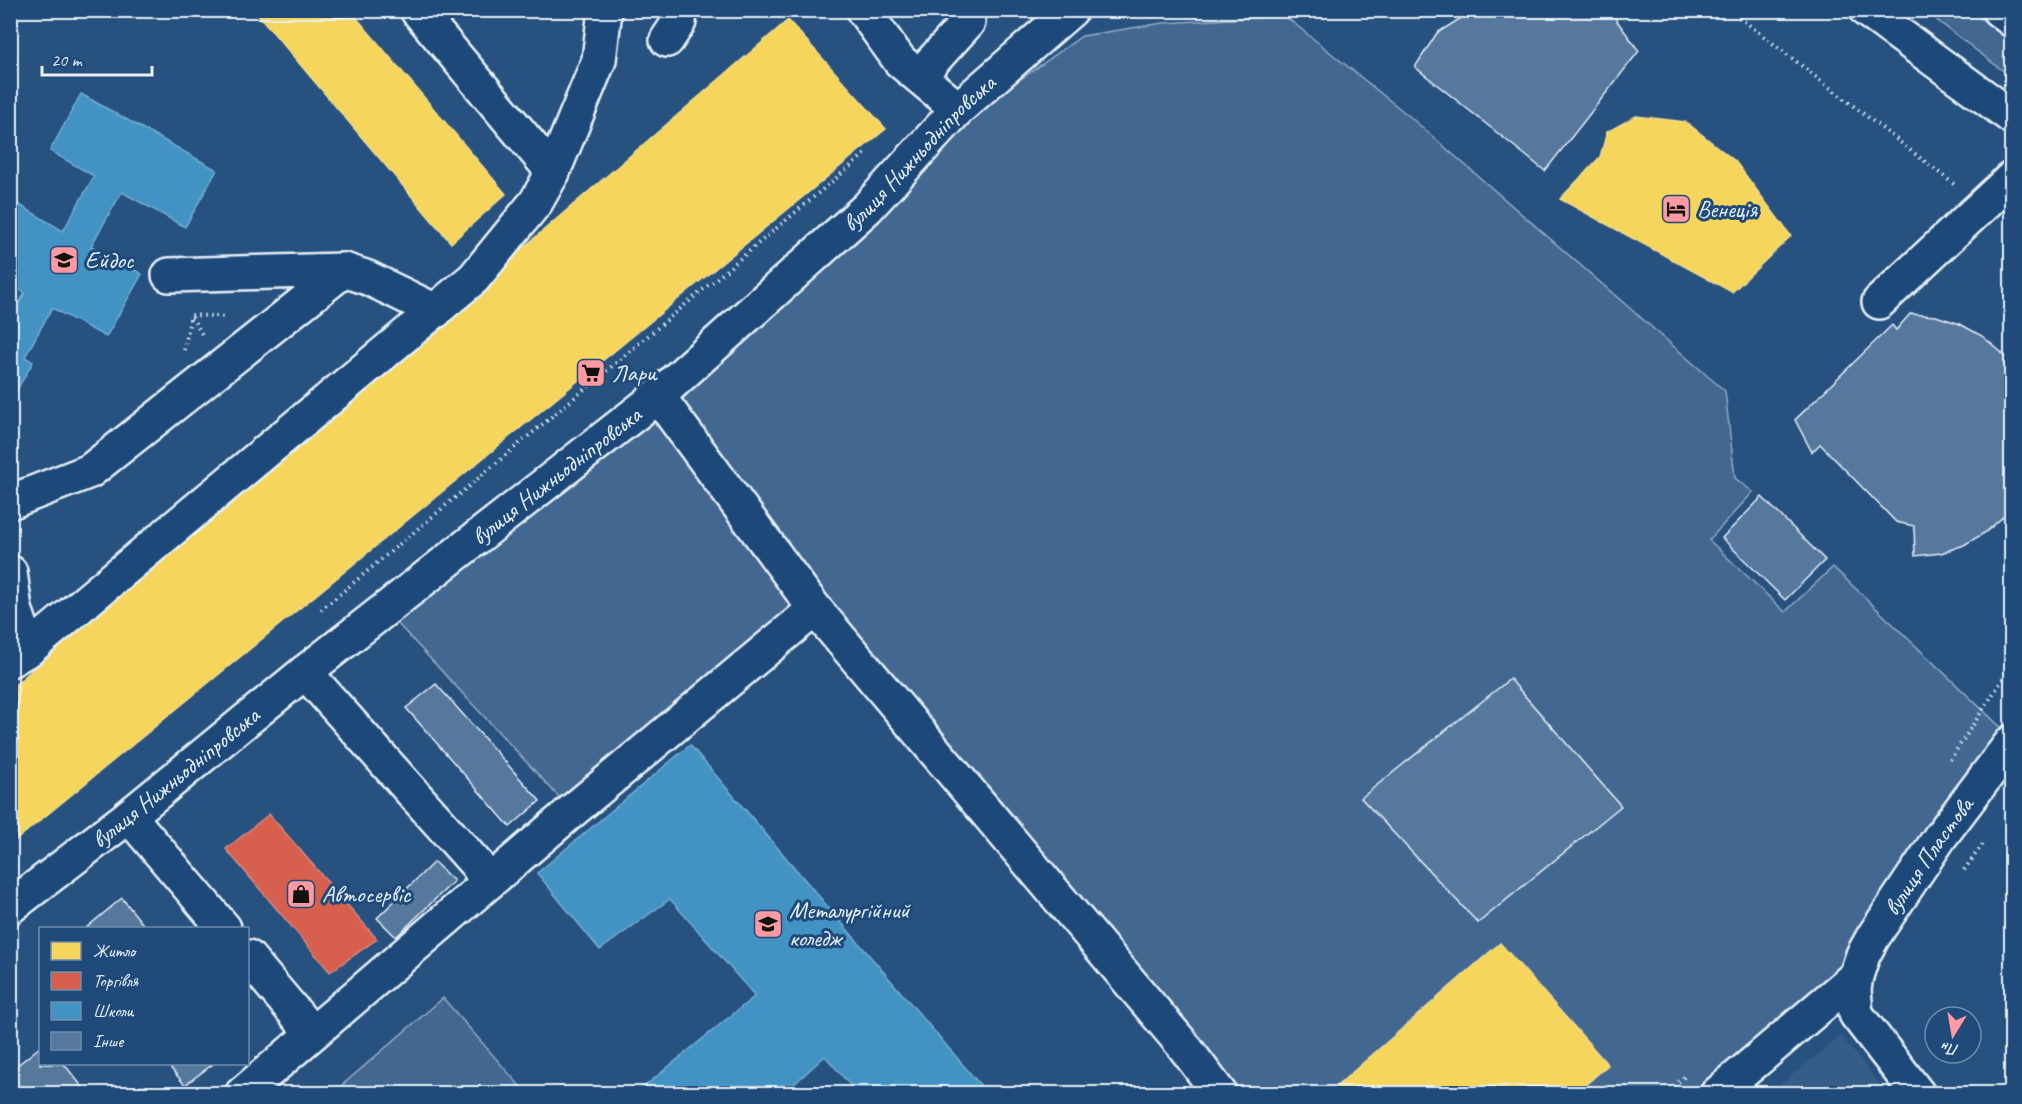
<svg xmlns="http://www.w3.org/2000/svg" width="2022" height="1104" font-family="Caveat,sans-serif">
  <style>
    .built { fill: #355d88 }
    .green { fill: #436891; stroke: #96acc4; stroke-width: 1.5 }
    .homes { fill: #f6d55c; stroke: #f2dd8b; stroke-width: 1.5 }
    .shops { fill: #d6604d; stroke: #db8c80; stroke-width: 1.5 }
    .schools { fill: #4393c3; stroke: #74afd3; stroke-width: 1.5 }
    .building { fill: #57789d; stroke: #e8f1f8; stroke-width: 1.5 }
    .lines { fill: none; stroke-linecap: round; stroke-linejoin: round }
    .minor-casing { stroke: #e8f1f8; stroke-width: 38 }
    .major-casing { stroke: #e8f1f8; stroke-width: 38 }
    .path { stroke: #e8f1f8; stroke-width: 4; stroke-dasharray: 1.5 4.5; stroke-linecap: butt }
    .minor { stroke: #1f4a7a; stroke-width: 33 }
    .major { stroke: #1f4a7a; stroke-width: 33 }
    .labels { text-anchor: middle; stroke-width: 6; stroke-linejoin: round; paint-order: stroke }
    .street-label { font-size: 24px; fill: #e8f1f8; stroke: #1f4a7a }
    .poi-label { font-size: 24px; fill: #e8f1f8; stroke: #1f4a7a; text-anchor: start }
  </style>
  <rect width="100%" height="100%" fill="#27517f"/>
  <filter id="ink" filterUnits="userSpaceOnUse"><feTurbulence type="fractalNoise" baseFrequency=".0167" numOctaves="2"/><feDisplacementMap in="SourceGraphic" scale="12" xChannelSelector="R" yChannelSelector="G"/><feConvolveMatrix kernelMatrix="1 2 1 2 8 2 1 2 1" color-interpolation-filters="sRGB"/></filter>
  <g filter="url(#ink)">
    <!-- built -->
    <path class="built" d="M1841,1036l46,57h-118z"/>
    <!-- green -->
    <g class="green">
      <path d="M1925,11h46l40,31v35z"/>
      <path d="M1285,16l124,100 316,275 10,87 18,14 -44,48 76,72 48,-45 178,170 -163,271 -114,85h-514l-404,-484 -244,202 -188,-202 580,-490 118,-83 81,-13z"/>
      <path d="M443,998l83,95h-193z"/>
    </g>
    <!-- homes -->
    <g class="homes">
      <path d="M254,10h96l156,184 -55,49z"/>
      <path d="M788,20l98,109 -876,716v-156z"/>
      <path d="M1636,116l50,6 49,39 56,75 -59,56 -172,-93 40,-42 7,-25z"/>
      <path d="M1500,943l108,122 -33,29h-244l-1,-2z"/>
    </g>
    <!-- shops -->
    <path class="shops" d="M269,814l108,125 -47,33 -104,-123z"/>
    <!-- schools -->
    <g class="schools">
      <path d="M81,94l136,76 -32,57 -63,-35 -31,54 51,28 -36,63 -54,-29 -27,49 8,5 -23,40v-84l15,-25 -15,-9v-85l53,32 31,-55 -44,-25z"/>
      <path d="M690,745l185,217 113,132h-130l-33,-38 -42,38h-148l120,-98 -85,-97 -70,51 -63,-77z"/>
    </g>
    <!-- building -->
    <g class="building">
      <path d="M1474,10h135l30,41 -94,120 -130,-104 22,-34z"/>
      <path d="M1910,314l26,2 24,8 22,12 19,16 11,14v139l-7,10 -19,17 -22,13 -23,8 -26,3 -1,-30 -18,-4 -76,-78 -8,8 -17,-32 97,-95 4,5z"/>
      <path d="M1762,497l63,63 -40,40 -63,-62z"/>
      <path d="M1510,679l111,127 -143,117 -117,-125z"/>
      <path d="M436,684l104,117 -30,26 -104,-119z"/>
      <path d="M434,862l20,19 -58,56 -19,-19z"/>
      <path d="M122,898l24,30h-60z"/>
      <path d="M40,1047v17h24l24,30h-78v-23z"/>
      <path d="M167,1064h46l-28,21z"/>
    </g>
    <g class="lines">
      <!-- minor casing -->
      <g class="minor-casing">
        <g id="minor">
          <path d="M417,10l136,162"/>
          <path d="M863,10l37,51 58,48"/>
          <path d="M667,40l12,-18 1,-12"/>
          <path d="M919,76l49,-54 -8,-12"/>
          <path d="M169,275l175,-5 24,8 68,33"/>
          <path d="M1879,302l133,-124"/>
          <path d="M658,396l157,213 368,436 37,49"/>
          <path d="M10,502l80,-31 254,-201"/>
          <path d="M10,572l5,37 14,40"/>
          <path d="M10,660l19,-11 445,-371 62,-76 17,-30 46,-112 6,-50"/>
          <path d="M305,672l172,193 11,18"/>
          <path d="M129,816l95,112"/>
          <path id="s1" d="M10,907l119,-91 176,-144 353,-276 209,-188 91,-99 113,-99"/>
          <path d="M248,957l64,76"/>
          <path d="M242,1094l330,-283 243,-202"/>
          <path d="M1717,1094l139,-118"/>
          <path id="s2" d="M1918,1094l-62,-80 -2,-25 2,-13 7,-21 10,-18 67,-100 72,-95"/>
        </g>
      </g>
      <!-- major casing -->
      <g class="major-casing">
        <g id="major">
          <path d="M1866,10l146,107"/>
          <path d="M1999,10l13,10"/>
        </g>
      </g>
      <!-- path -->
      <g class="path">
        <path d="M1730,10l225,175"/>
        <path d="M192,317l11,19"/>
        <path d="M184,350l7,-35 35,2"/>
        <path d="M321,610l544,-456"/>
        <path d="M1950,760l62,-95"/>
        <path d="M1964,870l19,-26"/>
        <path d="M1665,1094l21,-19"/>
      </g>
      <!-- minor -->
      <use href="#minor" class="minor"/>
      <!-- major -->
      <use href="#major" class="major"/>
    </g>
  </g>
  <!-- icons -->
  <defs>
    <g id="hotel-square" transform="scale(1.5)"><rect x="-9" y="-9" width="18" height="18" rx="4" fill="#ff9aa2" stroke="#1f4a7a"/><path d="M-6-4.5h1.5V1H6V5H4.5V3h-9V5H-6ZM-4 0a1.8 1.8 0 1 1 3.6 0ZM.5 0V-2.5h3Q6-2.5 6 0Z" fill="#111"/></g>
    <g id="school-square" transform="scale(1.5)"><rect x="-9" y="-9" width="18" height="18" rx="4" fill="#ff9aa2" stroke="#1f4a7a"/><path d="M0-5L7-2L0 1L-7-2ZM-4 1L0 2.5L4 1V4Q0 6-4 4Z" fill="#111"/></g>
    <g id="supermarket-square" transform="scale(1.5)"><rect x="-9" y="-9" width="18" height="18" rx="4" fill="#ff9aa2" stroke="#1f4a7a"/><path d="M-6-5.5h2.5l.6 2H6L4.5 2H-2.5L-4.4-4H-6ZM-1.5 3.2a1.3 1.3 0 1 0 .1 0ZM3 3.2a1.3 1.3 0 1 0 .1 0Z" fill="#111"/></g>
    <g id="shop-square" transform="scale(1.5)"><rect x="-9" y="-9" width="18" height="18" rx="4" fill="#ff9aa2" stroke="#1f4a7a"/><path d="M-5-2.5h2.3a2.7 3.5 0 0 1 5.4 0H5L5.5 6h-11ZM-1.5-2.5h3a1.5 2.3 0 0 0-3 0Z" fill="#111"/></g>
    <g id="university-square" transform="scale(1.5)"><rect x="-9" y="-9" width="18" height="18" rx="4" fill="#ff9aa2" stroke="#1f4a7a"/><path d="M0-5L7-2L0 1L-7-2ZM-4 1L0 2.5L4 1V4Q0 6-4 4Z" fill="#111"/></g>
  </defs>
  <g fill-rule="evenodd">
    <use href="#hotel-square" x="1676" y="209"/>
    <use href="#school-square" x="64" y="260"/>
    <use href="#supermarket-square" x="591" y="373"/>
    <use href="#shop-square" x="301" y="894"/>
    <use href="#university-square" x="768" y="924"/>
  </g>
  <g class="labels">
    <!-- street labels -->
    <g class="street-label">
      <text dy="8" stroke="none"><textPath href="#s1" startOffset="1182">вулиця Нижньодніпровська</textPath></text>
      <text dy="8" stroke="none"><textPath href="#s1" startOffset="696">вулиця Нижньодніпровська</textPath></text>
      <text dy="8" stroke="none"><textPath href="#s1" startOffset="210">вулиця Нижньодніпровська</textPath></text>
      <text dy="8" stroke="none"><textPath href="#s2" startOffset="280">вулиця Пластова</textPath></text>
    </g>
    <!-- poi labels -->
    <g class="poi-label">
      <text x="1697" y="217">Венеція</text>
      <text x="85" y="268">Ейдос</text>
      <text x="612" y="381">Лари</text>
      <text x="322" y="902">Автосервіс</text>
      <text x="789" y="918">Металургійний<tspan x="789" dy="28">коледж</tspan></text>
    </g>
  </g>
  <!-- margin -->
  <rect width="2022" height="1104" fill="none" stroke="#1f4a7a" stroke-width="36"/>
  <rect x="18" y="18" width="1986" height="1068" fill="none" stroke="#e8f1f8" stroke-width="2" filter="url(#ink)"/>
  <!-- legend -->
  <rect x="39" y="927" width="210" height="138" fill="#1f4a7a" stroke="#6f8dac" stroke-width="1.5"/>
  <rect x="51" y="942" width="30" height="18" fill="#f6d55c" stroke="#6f8dac" stroke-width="1.5"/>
  <text x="93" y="957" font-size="18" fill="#e8f1f8">Житло</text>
  <rect x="51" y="972" width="30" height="18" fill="#d6604d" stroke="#6f8dac" stroke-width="1.5"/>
  <text x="93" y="987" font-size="18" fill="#e8f1f8">Торгівля</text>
  <rect x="51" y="1002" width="30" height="18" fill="#4393c3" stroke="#6f8dac" stroke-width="1.5"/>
  <text x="93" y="1017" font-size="18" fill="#e8f1f8">Школи</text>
  <rect x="51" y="1032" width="30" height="18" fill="#57789d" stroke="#6f8dac" stroke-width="1.5"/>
  <text x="93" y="1047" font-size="18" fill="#e8f1f8">Інше</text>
  <!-- north arrow -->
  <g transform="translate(1953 1035) rotate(191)"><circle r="28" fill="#1f4a7a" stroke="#6f8dac" stroke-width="1.5"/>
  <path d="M0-4.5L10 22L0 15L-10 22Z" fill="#ff9aa2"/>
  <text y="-9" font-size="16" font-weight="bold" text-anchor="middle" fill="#e8f1f8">Пн</text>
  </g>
  <!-- scale -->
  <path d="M42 66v9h110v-9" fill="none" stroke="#e8f1f8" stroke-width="3"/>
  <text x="51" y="66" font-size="18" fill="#e8f1f8" stroke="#1f4a7a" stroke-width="4.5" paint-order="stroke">20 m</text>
</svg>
